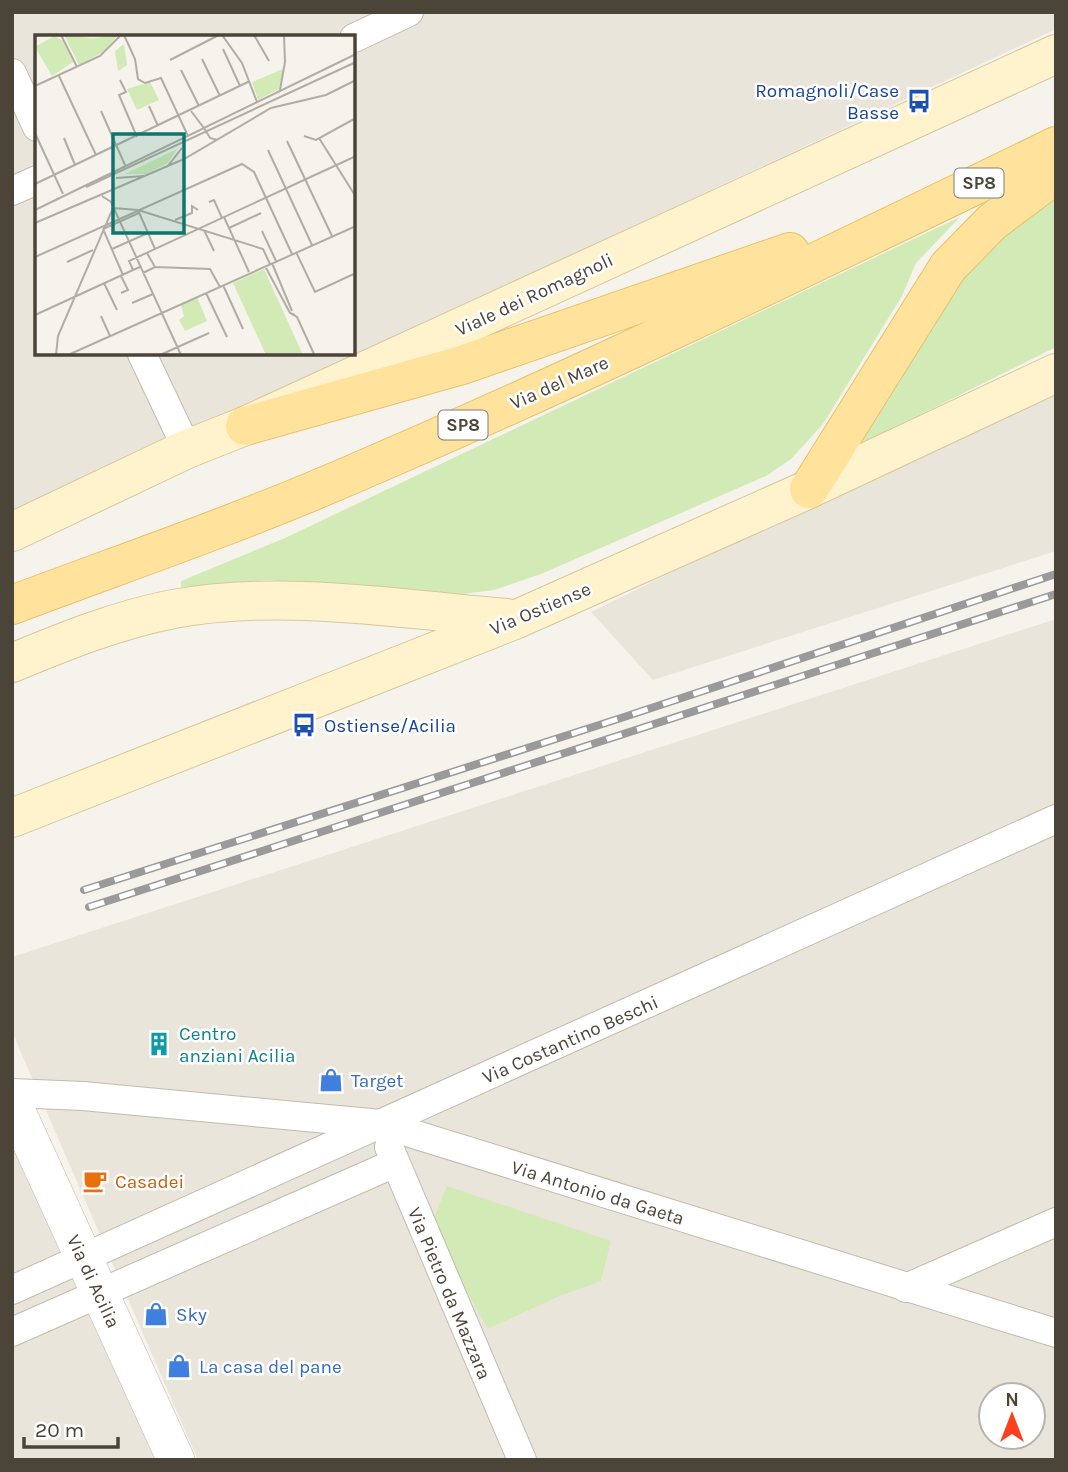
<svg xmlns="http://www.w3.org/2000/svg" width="1068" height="1472" font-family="Karla,sans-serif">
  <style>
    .residential { fill: #eae5da; fill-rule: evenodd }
    .green { fill: #d2eab5 }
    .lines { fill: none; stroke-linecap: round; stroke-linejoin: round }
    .minor-casing { stroke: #c2bbae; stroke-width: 30 }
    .tertiary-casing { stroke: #c2bbae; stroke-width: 38 }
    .secondary-casing { stroke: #d6c79b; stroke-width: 40 }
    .primary-casing { stroke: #e6c16a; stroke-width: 40 }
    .minor { stroke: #fff; stroke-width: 28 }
    .tertiary { stroke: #fff; stroke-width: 37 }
    .secondary { stroke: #fff3cd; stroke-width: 38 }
    .primary { stroke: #ffe39c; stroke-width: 38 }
    .rail-casing { stroke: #9a9a9a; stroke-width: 8 }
    .rail { stroke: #fff; stroke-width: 5; stroke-dasharray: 16; stroke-linecap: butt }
    .labels { text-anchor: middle; stroke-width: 5; stroke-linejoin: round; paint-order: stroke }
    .shield { fill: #fff; stroke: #817c74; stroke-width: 2 }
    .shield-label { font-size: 18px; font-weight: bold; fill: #4b4439 }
    .transit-label { font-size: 19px; fill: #164399; stroke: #fff; text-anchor: end }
    .street-label { font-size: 19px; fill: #4b4439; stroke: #fff }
    .culture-label { font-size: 19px; fill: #0d838f; stroke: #fff; text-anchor: start }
    .shop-label { font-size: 19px; fill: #366cbe; stroke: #fff; text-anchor: start }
    .food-label { font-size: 19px; fill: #c56008; stroke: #fff; text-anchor: start }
    .inset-road { fill: none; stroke: #b2ada4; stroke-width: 2 }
    .view { fill: #0f766e; fill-opacity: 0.15; stroke: #0f766e; stroke-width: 3.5 }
    .inset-edge { fill: none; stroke: #4b4439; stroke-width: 3.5 }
  </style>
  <rect width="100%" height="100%" fill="#f6f3ec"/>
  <!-- residential -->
  <g class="residential">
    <path d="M12,12h1044v17l-1044,487zM37,37h317v317h-317z"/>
    <path d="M1056,383v168l-403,129 -62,-68z"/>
    <path d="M1056,619v841h-858l-180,-414 -6,-17v-72zM991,1395h42v42h-42z"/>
    <path d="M12,1101l165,359h-165z"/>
  </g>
  <!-- green -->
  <g class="green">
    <path d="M1056,191v156l-199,99 112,-187z"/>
    <path d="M960,217l-44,46 -14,33 -79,128 -32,35 -25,17 -225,98 -47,16 -40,5 -185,-15 -88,7v-6l104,-43z"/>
    <path d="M447,1186l164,55 -10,40 -44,16 -69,32 -58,-102z"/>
  </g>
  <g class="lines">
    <!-- minor casing -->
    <g class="minor-casing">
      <g id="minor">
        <path d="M354,38l55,-26"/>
        <path d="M12,73l25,54"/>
        <path d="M12,191l25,-11"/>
        <path d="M142,354l45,95"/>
        <path d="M12,1093l71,3 298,28 675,209"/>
        <path d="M389,1147l133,313"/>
        <path d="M906,1288l150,-66"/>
        <path d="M12,1290l1044,-471"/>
        <path d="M12,1332l383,-169"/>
      </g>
    </g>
    <!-- tertiary casing -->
    <g class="tertiary-casing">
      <path id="tertiary" d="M12,1101l164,359"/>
    </g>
    <!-- secondary casing -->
    <g class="secondary-casing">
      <g id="secondary">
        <path d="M12,532l175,-83 58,-23 811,-372"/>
        <path d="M12,663c53,-22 105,-43 161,-54 110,-20 225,0 334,9"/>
        <path d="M12,818l505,-199 292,-130 247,-116"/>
      </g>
    </g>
    <!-- primary casing -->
    <g class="primary-casing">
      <g id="primary">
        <path d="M245,426l217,-61 328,-113"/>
        <path d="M809,489l139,-222 44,-45 64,-48"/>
        <path d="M12,605c109,-41 220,-79 327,-125 242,-103 480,-219 717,-334"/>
      </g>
    </g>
    <!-- minor -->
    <use href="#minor" class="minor"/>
    <!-- tertiary -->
    <use href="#tertiary" class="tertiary"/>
    <!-- secondary -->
    <use href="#secondary" class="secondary"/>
    <!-- primary -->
    <use href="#primary" class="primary"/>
    <!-- rail casing -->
    <g class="rail-casing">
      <g id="rail">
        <path d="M84,890l537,-172 435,-144"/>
        <path d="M89,907l967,-313"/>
      </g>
    </g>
    <!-- rail -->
    <use href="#rail" class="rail"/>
  </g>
  <!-- icons -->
  <defs>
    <g id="bus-bare" transform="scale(1.89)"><path d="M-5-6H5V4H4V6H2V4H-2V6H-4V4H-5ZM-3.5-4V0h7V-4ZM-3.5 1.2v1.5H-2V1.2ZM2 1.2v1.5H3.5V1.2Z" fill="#1a4fb4" stroke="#fff" stroke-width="2.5" paint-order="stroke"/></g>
    <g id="building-bare" transform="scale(1.89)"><path d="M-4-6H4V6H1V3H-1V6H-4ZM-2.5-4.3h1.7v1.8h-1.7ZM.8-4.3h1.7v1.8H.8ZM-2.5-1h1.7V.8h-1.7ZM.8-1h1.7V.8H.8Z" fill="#0f9aa8" stroke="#fff" stroke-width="2.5" paint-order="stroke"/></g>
    <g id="shop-bare" transform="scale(1.89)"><path d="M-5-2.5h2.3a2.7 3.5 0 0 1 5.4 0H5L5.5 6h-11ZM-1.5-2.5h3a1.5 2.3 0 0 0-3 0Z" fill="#3f7fe0" stroke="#fff" stroke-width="2.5" paint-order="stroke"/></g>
    <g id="cafe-bare" transform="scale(1.89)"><path d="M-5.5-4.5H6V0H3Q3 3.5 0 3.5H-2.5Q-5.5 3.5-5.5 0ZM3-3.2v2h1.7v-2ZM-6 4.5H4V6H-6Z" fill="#e8710a" stroke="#fff" stroke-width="2.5" paint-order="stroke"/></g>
  </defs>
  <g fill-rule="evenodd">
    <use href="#bus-bare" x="919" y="101"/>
    <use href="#bus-bare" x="304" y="725"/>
    <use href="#building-bare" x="159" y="1044"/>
    <use href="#shop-bare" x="331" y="1080"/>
    <use href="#cafe-bare" x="95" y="1181"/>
    <use href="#shop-bare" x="156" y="1314"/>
    <use href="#shop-bare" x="179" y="1366"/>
  </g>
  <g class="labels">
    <!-- shield labels -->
    <g class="shield">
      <rect x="954.5" y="168.5" width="49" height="29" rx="5"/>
      <rect x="438.5" y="410.5" width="49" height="29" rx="5"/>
    </g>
    <g class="shield-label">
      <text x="979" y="189">SP8</text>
      <text x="463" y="431">SP8</text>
    </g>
    <!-- transit labels -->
    <g class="transit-label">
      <text x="899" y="97">Romagnoli/Case<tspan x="899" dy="22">Basse</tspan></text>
      <text x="324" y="732" text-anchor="start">Ostiense/Acilia</text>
    </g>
    <!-- street labels -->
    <g class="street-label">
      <text transform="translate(534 294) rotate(-25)" y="7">Viale dei Romagnoli</text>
      <text transform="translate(559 382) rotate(-24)" y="7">Via del Mare</text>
      <text transform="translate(540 608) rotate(-23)" y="7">Via Ostiense</text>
      <text transform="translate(570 1039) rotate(-24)" y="7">Via Costantino Beschi</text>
      <text transform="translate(598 1192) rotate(17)" y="7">Via Antonio da Gaeta</text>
      <text transform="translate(94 1281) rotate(65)" y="7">Via di Acilia</text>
      <text transform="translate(450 1293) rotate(67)" y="7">Via Pietro da Mazzara</text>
    </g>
    <!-- culture labels -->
    <g class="culture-label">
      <text x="179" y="1040">Centro<tspan x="179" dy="22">anziani Acilia</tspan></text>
    </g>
    <!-- shop labels -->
    <g class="shop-label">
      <text x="351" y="1087">Target</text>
      <text x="176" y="1321">Sky</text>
      <text x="199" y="1373">La casa del pane</text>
    </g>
    <!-- food labels -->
    <g class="food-label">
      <text x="115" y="1188">Casadei</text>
    </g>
  </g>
  <!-- overview -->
  <g transform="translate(35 35)">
    <rect width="320" height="320" fill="#f6f3ec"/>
    <path d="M29,0l29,3 25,-3 -15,17 -24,13zM19,1l9,5 10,21 -21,14 -17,-29zM89,9l3,21 -9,6 -3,-20zM248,34l-4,20 -21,11 -6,-18zM115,47l9,18 -22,10 -10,-21zM142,114l-9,14 -22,11h-21zM229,234l39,86h-37l-33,-72zM162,262l10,24 -22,10 -6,-11 5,-4 -3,-11z" fill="#d2eab5"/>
    <path class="inset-road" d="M26,0l16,32M89,0l11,24 3,20 7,4 16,-5 27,58M187,0l20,28 15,39M219,0l15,26M188,14l17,37M167,24l18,37M135,25l49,-25M146,35l18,36M24,41l37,79M85,45l6,12 -7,3 18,42M0,51l65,-30 21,-21M245,55l5,-28 -1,-27M114,71l9,20M66,76l24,54M156,76l13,17 152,-74M0,98l28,61M269,101l12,4 40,-22M29,103l11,27M284,103l37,59M252,106l45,95M233,115l44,95M132,132l15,-19M81,143l28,-2M0,149l215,-103M51,152l270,-125M67,161l9,6 70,153M174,167l5,-2 8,18M0,175l169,-82 6,10 7,2M103,175l17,39M189,182l25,55M140,185l17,-7v-7l6,4M0,188l149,-64 87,-51 55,-13 30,-15M194,193l32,-15M68,194l20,46M68,194l36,-16M169,195l10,21M227,196l14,30M77,214l36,-16M261,217l19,40 41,-19M0,222l207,-93 12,8 38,82M32,227l26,-12M237,228l20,48M230,231l25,47M105,232l-7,3 -4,-9 227,-105M120,232l55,2 10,18M108,238l12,-6 -8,-14M86,241l7,14 -7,3M69,248l13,27M188,250l20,44M171,258l21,44M97,268l21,-9M0,280l98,-45M260,280l-5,-2 7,4 17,37M66,281l9,20M21,320l2,-19 55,-128 25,2 125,39 7,15M33,320l288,-129M125,320l49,-22"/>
    <path class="view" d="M78,99h71v99h-71z"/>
    <rect width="320" height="320" class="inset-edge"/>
  </g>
  <!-- border -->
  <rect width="1068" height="1472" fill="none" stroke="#4b4439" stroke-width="28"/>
  <!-- north arrow -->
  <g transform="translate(1012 1416)"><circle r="33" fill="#ffffff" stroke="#b7b4b0" stroke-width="2"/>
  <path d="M0-5L12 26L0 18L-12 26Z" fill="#fc3f1d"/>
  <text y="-10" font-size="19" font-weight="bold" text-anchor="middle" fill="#4b4439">N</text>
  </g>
  <!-- scale -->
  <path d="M24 1437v10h94v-10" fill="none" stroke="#4b4439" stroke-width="3.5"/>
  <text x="35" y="1437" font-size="21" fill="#4b4439" stroke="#ffffff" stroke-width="5" paint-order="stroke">20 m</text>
</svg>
